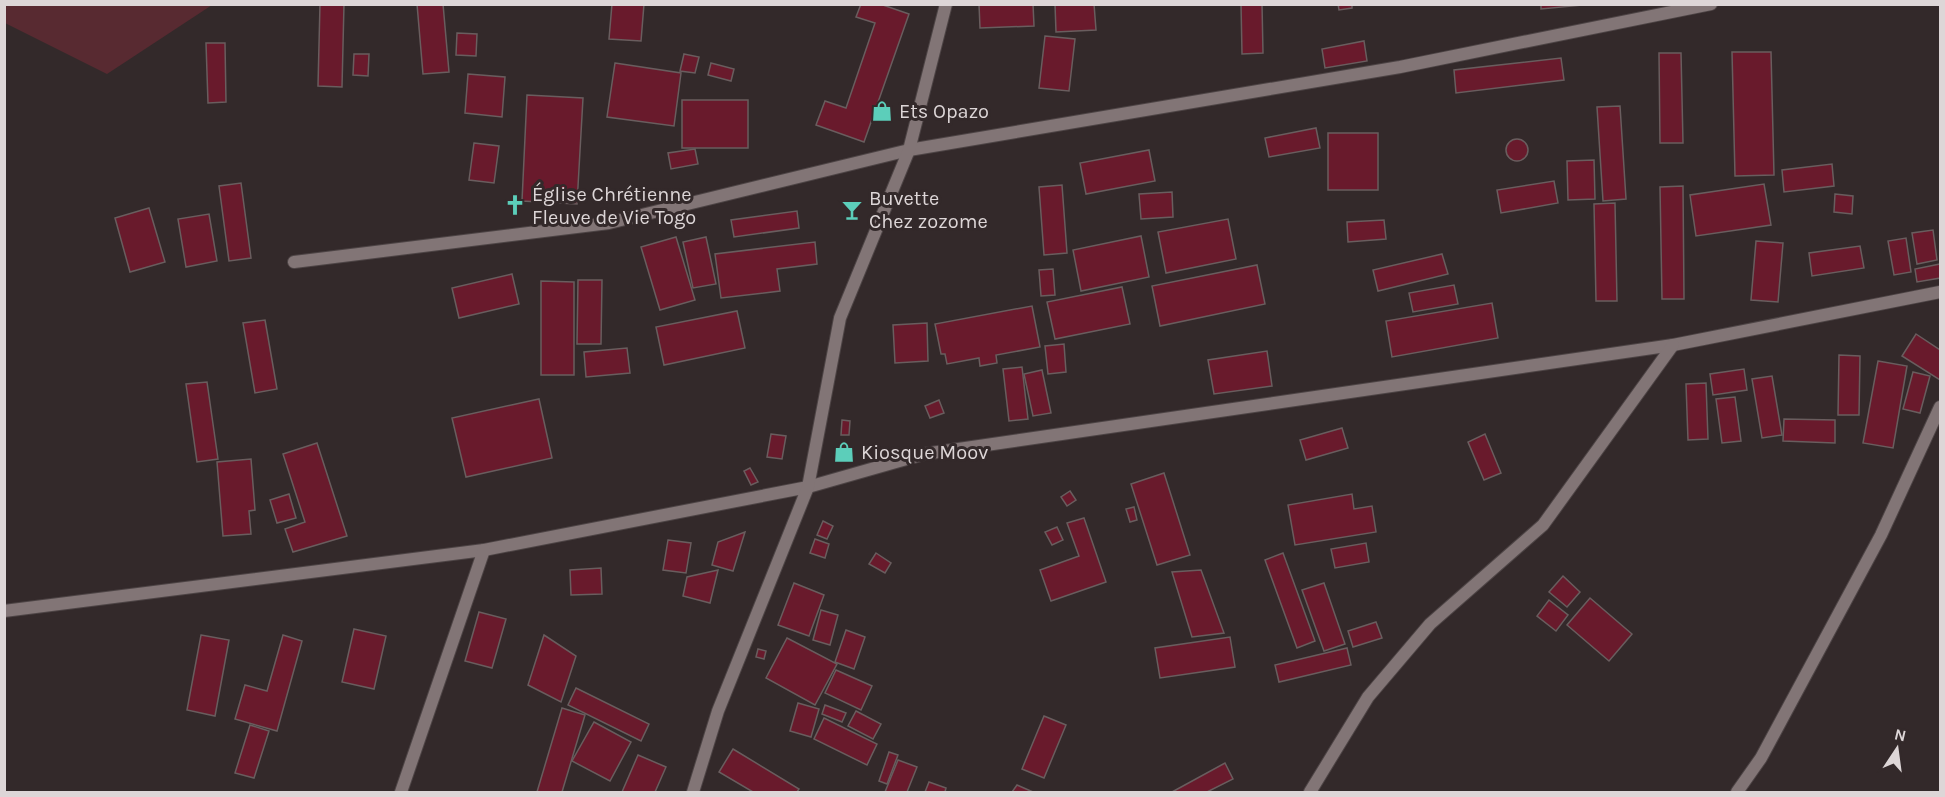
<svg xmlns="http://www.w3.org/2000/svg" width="1945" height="797" font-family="Karla,sans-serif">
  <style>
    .green { fill: #582a31 }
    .building { fill: #691a2c; stroke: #695d5e; stroke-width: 1.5 }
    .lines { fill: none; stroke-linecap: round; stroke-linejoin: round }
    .minor-casing { stroke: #4d4445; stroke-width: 14 }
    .minor { stroke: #827576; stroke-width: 12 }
    .labels { text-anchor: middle; stroke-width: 6; stroke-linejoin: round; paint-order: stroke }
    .poi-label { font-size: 20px; fill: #ddd6d7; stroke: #33292a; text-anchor: start }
  </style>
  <rect width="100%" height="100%" fill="#33292a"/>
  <!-- green -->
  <path class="green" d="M4,5l1,-1 207,1 -105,69 -102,-51z"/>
  <!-- building -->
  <g class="building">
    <path d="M320,4h24l-2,83 -24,-1z"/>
    <path d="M417,4h26l6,68 -26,2z"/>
    <path d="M612,4h32l-3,37 -32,-2z"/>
    <path d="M861,4h19l29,10 -45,128 -48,-17 9,-24 21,7 29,-85 -19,-6z"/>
    <path d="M979,4h54l1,22 -54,2z"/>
    <path d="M1055,4h39l2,26 -40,2z"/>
    <path d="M1241,4h21l1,49 -21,1z"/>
    <path d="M1338,4h14v4l-13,2z"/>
    <path d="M1541,4h52l-52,5z"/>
    <path d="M457,33l20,1 -1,22 -20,-1z"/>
    <path d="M1045,36l30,3 -6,52 -30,-3z"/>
    <path d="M1364,41l3,20 -42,7 -3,-19z"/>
    <path d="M206,43h19l1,59 -18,1z"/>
    <path d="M1732,52h39l3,123 -39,1z"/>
    <path d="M1659,53h22l2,90h-23z"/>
    <path d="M354,54h15l-1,22 -15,-1z"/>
    <path d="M684,54l15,3 -4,16 -15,-2z"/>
    <path d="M1561,58l3,22 -108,13 -2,-23z"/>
    <path d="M615,63l66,10 -7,53 -67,-9z"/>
    <path d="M711,63l23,6 -3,12 -23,-6z"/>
    <path d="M468,74l37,3 -3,40 -37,-4z"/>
    <path d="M527,95l56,3 -6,106 -55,-3z"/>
    <rect x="682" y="100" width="66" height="48"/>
    <path d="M1620,106l6,93 -23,2 -6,-94z"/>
    <path d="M1316,128l4,20 -51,9 -4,-19z"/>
    <rect x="1328" y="133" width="50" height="57"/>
    <circle cx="1517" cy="150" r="11"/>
    <path d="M474,143l25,3 -5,37 -25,-3z"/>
    <path d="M695,149l3,15 -27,5 -3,-16z"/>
    <path d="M1149,150l6,31 -69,13 -6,-31z"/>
    <path d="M1594,160l1,39 -27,1 -1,-39z"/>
    <path d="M1832,164l2,22 -50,6 -2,-22z"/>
    <path d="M1554,181l4,22 -57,10 -4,-23z"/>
    <path d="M241,183l10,75 -22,3 -10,-75z"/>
    <path d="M1764,184l7,41 -75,11 -6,-41z"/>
    <path d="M1062,185l5,68 -23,2 -5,-68z"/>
    <path d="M1683,186l1,113h-22l-2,-112z"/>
    <path d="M1172,192l1,25 -32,2 -2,-25z"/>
    <path d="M1835,194l18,2 -1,18 -18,-2z"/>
    <path d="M1615,203l2,98h-21l-2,-97z"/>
    <path d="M149,208l16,54 -35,10 -15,-54z"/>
    <path d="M797,211l2,17 -65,9 -3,-17z"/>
    <path d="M209,214l8,47 -31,6 -8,-48z"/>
    <path d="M1228,219l8,40 -70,14 -8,-41z"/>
    <path d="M1384,220l2,19 -38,3 -1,-20z"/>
    <path d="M1933,230l4,30 -20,4 -5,-31z"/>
    <path d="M1141,236l8,41 -68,14 -8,-41z"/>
    <path d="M676,237l19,63 -35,10 -19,-63z"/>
    <path d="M706,237l10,47 -23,4 -10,-46z"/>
    <path d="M1906,238l5,34 -17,3 -6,-34z"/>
    <path d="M1756,241l27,2 -5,59 -27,-2z"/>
    <path d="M815,242l2,22 -40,5 3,22 -59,7 -6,-44z"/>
    <path d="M1860,246l4,22 -52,8 -3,-23z"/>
    <path d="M1442,254l6,20 -70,17 -5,-21z"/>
    <path d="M1940,264v14l-23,4 -2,-13z"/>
    <path d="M1257,265l8,39 -105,22 -8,-40z"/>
    <path d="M1053,269l2,26 -14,1 -2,-26z"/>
    <path d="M512,274l7,30 -60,14 -7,-30z"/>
    <path d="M578,280h24l-1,64h-24z"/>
    <path d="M541,281l33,1v93h-33z"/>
    <path d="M1454,285l4,19 -45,8 -4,-19z"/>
    <path d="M1122,287l8,37 -75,15 -8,-37z"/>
    <path d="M1492,303l6,35 -106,19 -6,-36z"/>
    <path d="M1032,306l8,41 -44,8 1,8 -17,3 -1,-8 -32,6 -2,-10h-4l-6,-30z"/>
    <path d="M737,311l8,37 -81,17 -8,-38z"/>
    <path d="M265,320l12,69 -22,4 -12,-70z"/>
    <path d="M927,323l1,38 -33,2 -2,-38z"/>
    <path d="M1916,334l24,16v30l-38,-24z"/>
    <path d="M1064,344l2,28 -18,2 -3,-28z"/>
    <path d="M627,348l3,25 -44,4 -2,-25z"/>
    <path d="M1267,351l5,35 -58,8 -6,-34z"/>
    <path d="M1839,355l21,1 -1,59h-21z"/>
    <path d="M1878,361l29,5 -14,82 -30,-5z"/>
    <path d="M1022,367l6,52 -19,2 -6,-52z"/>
    <path d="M1744,369l3,21 -34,5 -3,-21z"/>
    <path d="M1042,370l9,43 -18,3 -9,-42z"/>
    <path d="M1913,372l17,4 -10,37 -17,-4z"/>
    <path d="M1772,376l10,59 -20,3 -10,-59z"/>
    <path d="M207,382l11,77 -21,3 -11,-78z"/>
    <path d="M1706,383l2,56 -20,1 -2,-56z"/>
    <path d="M1735,397l6,44 -19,2 -6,-44z"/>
    <path d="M539,399l13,59 -86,19 -14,-59z"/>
    <path d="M939,400l5,13 -14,5 -5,-12z"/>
    <path d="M1784,419l51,1v23l-52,-2z"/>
    <path d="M842,420l8,1 -1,14h-8z"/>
    <path d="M1342,428l6,20 -42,12 -6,-20z"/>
    <path d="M771,434l15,2 -4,23 -15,-2z"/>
    <path d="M1485,434l16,39 -17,7 -16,-38z"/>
    <path d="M317,443l30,93 -54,16 -8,-23 20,-7 -22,-68z"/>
    <path d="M251,459l4,51 -6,1 2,23 -28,2 -6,-74z"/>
    <path d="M750,468l8,14 -7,3 -7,-14z"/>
    <path d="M1164,473l26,82 -33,10 -26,-81z"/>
    <path d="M1070,491l6,9 -9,6 -6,-9z"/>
    <path d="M289,494l7,24 -19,5 -7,-23z"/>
    <path d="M1352,494l2,15 18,-3 4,26 -81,13 -7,-40z"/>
    <path d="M1134,507l3,13 -7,2 -4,-13z"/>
    <path d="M1084,518l22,64 -55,19 -11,-31 39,-14 -12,-33z"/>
    <path d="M823,521l10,5 -6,13 -10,-4z"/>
    <path d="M1057,527l6,13 -11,5 -7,-13z"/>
    <path d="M745,532l-12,39 -21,-6 6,-23z"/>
    <path d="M815,539l14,5 -4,14 -15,-5z"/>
    <path d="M668,540l23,3 -5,30 -23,-3z"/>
    <path d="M1366,543l3,19 -34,6 -4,-19z"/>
    <path d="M876,553l15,10 -6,10 -16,-9z"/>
    <path d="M1283,553l32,88 -18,7 -32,-88z"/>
    <path d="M601,568l1,26 -31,1 -1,-25z"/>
    <path d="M718,570l-8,33 -27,-7 4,-19z"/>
    <path d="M1201,570l23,63 -32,4 -20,-65z"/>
    <path d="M1563,576l17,16 -13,15 -18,-15z"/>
    <path d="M794,583l30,12 -15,41 -31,-11z"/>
    <path d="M1324,583l21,61 -21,7 -22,-61z"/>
    <path d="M1590,598l42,36 -23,27 -42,-36z"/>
    <path d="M1549,600l19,15 -12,16 -19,-15z"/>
    <path d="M821,610l17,5 -8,30 -17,-5z"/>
    <path d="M479,612l27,7 -14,49 -27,-7z"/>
    <path d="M1376,622l6,16 -29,9 -5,-16z"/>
    <path d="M354,629l32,7 -12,53 -32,-7z"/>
    <path d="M846,630l19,7 -11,32 -19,-7z"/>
    <path d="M201,635l28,5 -14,76 -28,-6z"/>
    <path d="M283,635l19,6 -25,90 -42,-12 10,-34 22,6z"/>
    <path d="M544,635l32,21 -15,46 -33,-17z"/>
    <path d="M1230,637l5,30 -75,11 -5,-30z"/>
    <path d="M787,638l50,26 -22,41 -49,-27z"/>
    <path d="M1347,648l4,17 -72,17 -4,-17z"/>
    <path d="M758,649l8,2 -2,8 -8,-2z"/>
    <path d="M836,670l36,16 -11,24 -36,-17z"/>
    <path d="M576,688l73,36 -8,17 -73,-36z"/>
    <path d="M798,703l21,6 -8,28 -21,-6z"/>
    <path d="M825,705l21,8 -4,9 -20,-8z"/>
    <path d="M562,708l23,7 -23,77h-25z"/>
    <path d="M856,711l25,13 -8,15 -25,-13z"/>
    <path d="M1044,716l22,9 -22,53 -22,-9z"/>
    <path d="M824,718l53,26 -10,21 -53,-26z"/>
    <path d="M594,722l37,20 -21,39 -38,-20z"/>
    <path d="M250,725l19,6 -15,47 -19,-5z"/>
    <path d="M733,749l66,40 -2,3h-44l-34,-20z"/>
    <path d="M889,752l9,3 -11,29 -8,-3z"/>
    <path d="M638,755l28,12 -11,25h-33z"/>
    <path d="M898,760l19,7 -10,25h-22z"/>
    <path d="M1225,763l8,16 -26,13h-35z"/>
    <path d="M929,782l17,6 -1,4h-20z"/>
    <path d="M1017,785l16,7h-21z"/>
  </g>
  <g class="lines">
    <!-- minor casing -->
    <g class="minor-casing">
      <g id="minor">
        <path d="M294,262l315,-39 300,-73 491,-83 311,-63"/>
        <path d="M4,611l480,-61 324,-63 116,-33 749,-109 267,-53"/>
        <path d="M401,792l83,-242"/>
        <path d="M693,792l25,-81 90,-224 32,-169 69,-168 37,-146"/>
        <path d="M1310,792l58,-95 62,-73 113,-99 130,-180"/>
        <path d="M1737,792l24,-34 120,-223 59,-128"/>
      </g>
    </g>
    <!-- minor -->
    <use href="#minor" class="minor"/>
  </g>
  <!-- icons -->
  <defs>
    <g id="shop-bare" transform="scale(1.62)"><path d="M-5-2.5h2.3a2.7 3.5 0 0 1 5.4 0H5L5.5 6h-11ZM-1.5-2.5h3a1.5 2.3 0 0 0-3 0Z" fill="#5cceba" stroke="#33292a" stroke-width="2.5" paint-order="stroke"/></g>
    <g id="church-bare" transform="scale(1.62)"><path d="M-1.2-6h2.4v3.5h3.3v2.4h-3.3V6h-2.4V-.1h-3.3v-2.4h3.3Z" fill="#5cceba" stroke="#33292a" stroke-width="2.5" paint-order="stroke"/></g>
    <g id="bar-bare" transform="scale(1.62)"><path d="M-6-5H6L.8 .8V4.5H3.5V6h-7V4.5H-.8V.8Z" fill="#5cceba" stroke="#33292a" stroke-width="2.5" paint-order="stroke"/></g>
  </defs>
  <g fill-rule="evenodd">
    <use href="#shop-bare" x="882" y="111"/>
    <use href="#church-bare" x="515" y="205"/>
    <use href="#bar-bare" x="852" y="210"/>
    <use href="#shop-bare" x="844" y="452"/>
  </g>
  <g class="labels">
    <!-- poi labels -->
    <g class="poi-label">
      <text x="899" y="118">Ets Opazo</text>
      <text x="532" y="201">Église Chrétienne<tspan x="532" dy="23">Fleuve de Vie Togo</tspan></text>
      <text x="869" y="205">Buvette<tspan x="869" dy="23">Chez zozome</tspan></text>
      <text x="861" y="459">Kiosque Moov</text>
    </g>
  </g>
  <!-- border -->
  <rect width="1945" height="797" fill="none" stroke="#ddd6d7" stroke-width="12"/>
  <!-- north arrow -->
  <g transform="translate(1897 749) rotate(13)" stroke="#33292a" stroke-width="4.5" paint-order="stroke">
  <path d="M0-4.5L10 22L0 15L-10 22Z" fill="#ddd6d7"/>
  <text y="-9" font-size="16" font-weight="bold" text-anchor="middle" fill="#ddd6d7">N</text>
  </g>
</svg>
